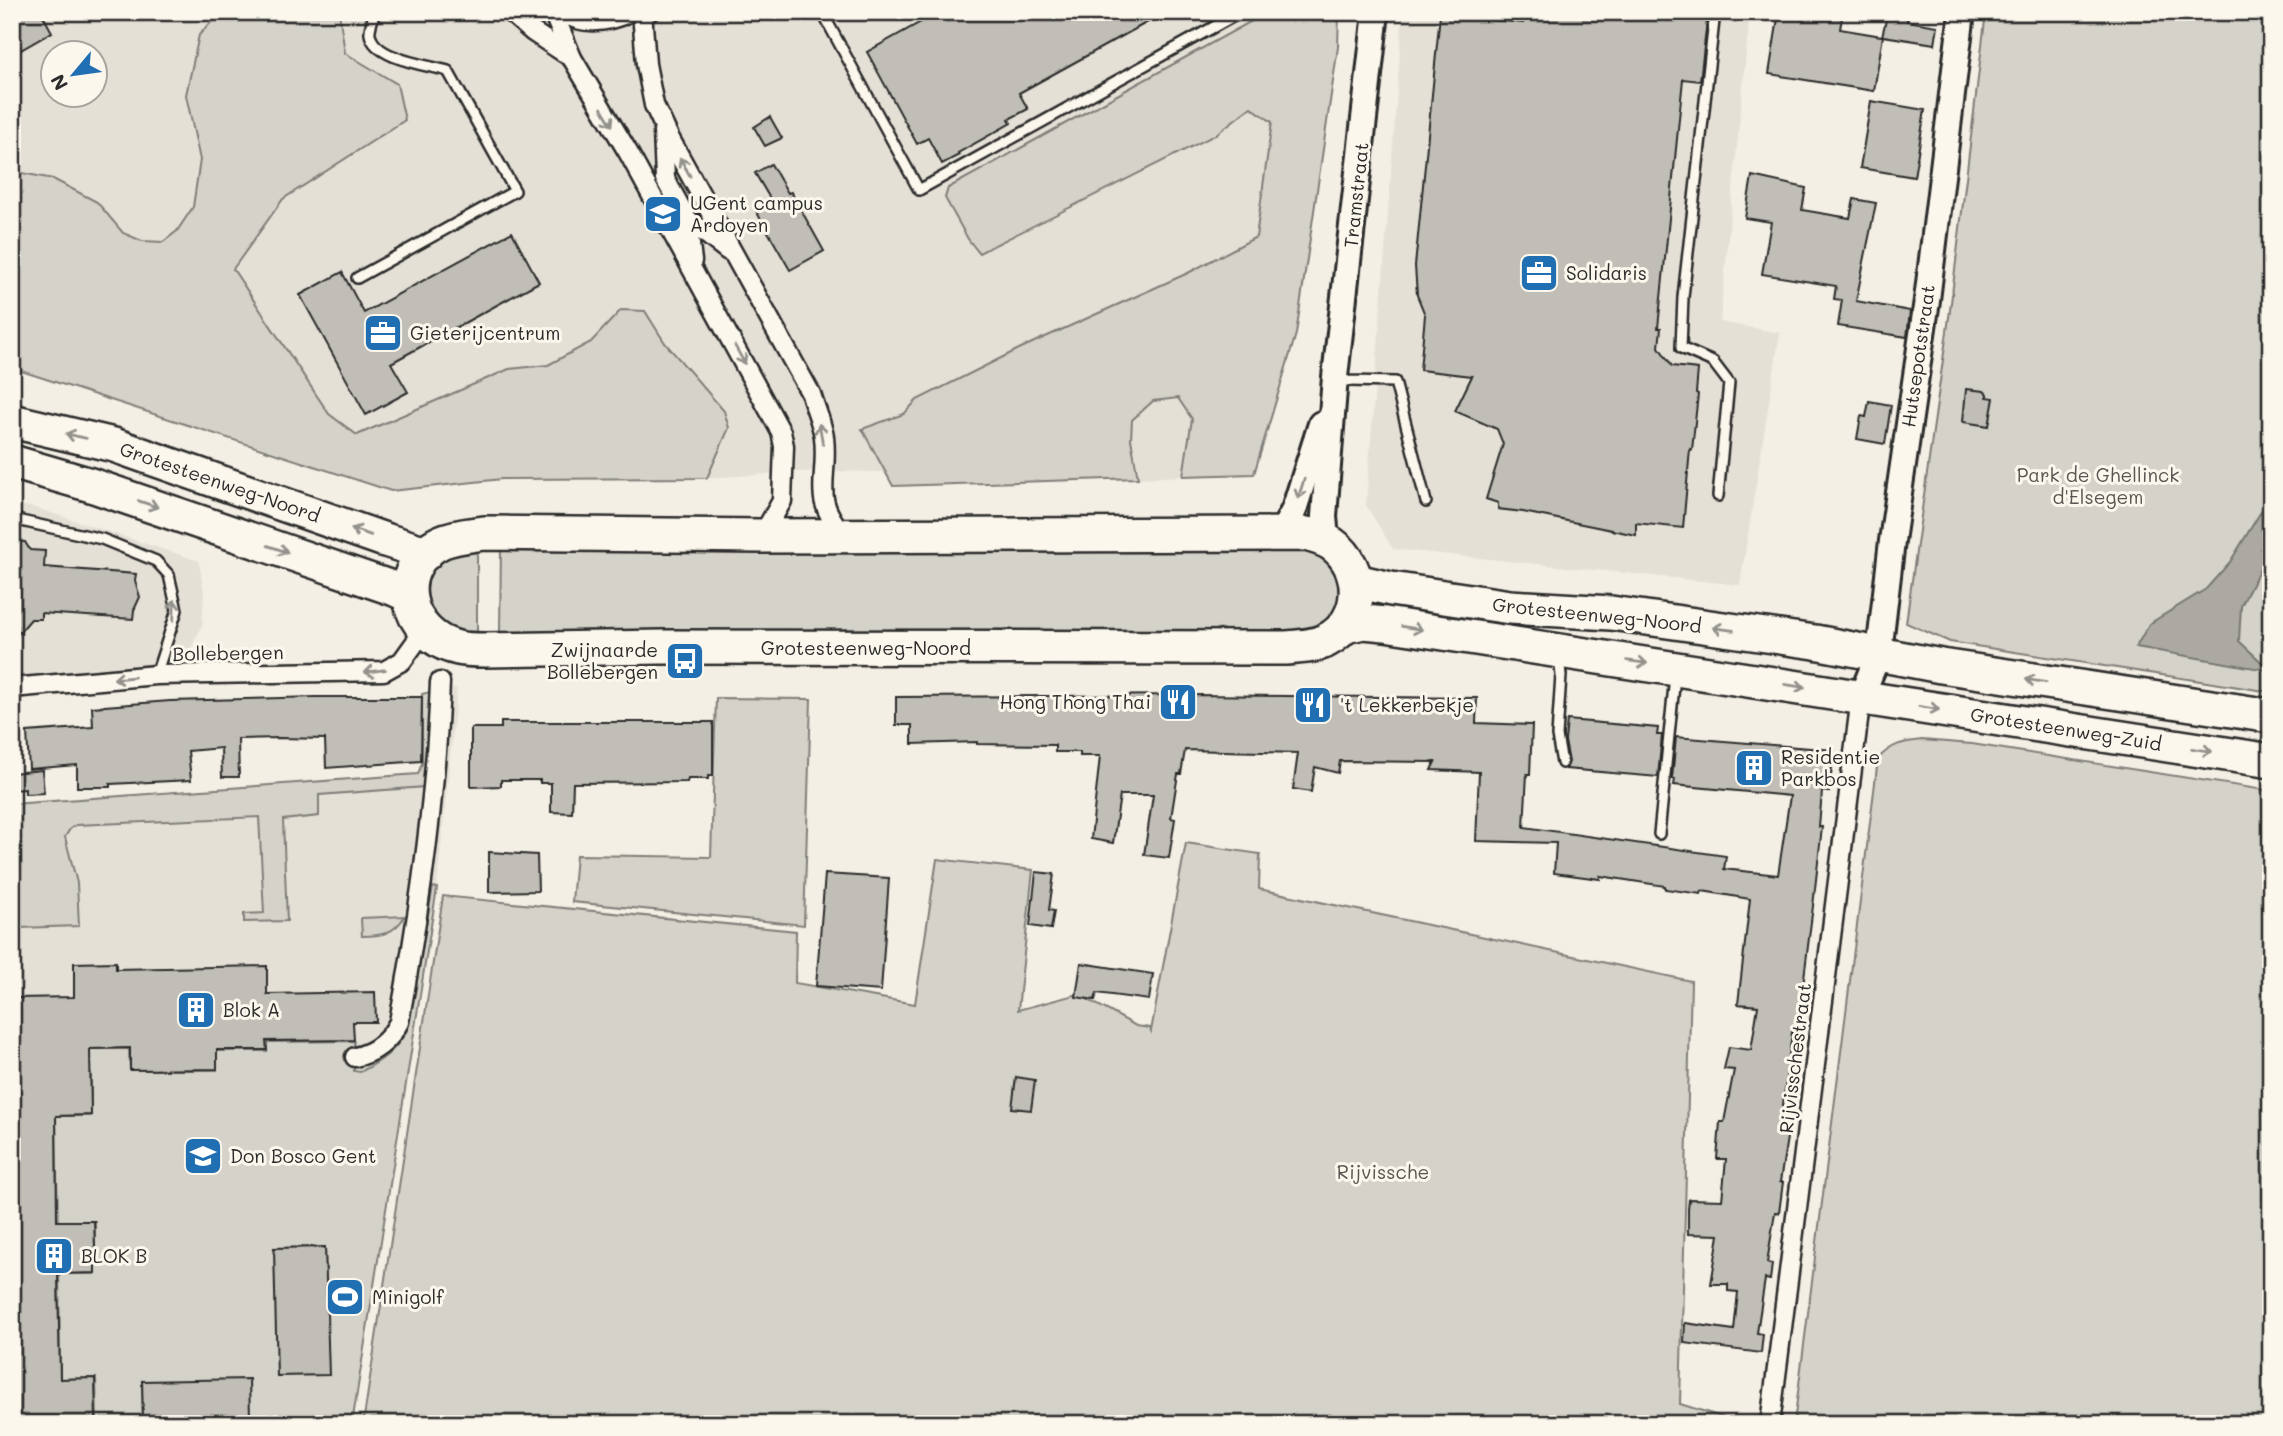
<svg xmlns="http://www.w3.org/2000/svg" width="2283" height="1436" font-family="Mali,sans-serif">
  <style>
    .built { fill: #e4e0d6; fill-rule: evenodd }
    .green { fill: #d5d2c9; stroke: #807e7a; stroke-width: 2; fill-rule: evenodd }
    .water { fill: #aca9a2; stroke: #787772; stroke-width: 2 }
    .building { fill: #c0beb6; stroke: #2b2b2b; stroke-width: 2 }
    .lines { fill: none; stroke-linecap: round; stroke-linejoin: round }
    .lane-casing { stroke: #2b2b2b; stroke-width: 14 }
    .street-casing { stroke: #2b2b2b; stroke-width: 23 }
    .secondary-casing { stroke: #2b2b2b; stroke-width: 30 }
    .highway-casing { stroke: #2b2b2b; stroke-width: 38 }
    .lane { stroke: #fbf7ec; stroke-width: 9 }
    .street { stroke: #fbf7ec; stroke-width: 18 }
    .secondary { stroke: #fbf7ec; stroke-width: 24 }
    .highway { stroke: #fbf7ec; stroke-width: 33 }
    .oneway { stroke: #93918c }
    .labels { text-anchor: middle; stroke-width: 6; stroke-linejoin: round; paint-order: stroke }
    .street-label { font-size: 19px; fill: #2b2b2b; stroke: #fbf7ec }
    .poi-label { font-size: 19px; fill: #2b2b2b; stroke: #fbf7ec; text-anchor: start }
    .park-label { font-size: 19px; fill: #565552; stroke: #fbf7ec }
  </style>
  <rect width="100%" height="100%" fill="#f3efe4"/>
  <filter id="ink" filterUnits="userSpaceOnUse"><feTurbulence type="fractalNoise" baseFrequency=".0143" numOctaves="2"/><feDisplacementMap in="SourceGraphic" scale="14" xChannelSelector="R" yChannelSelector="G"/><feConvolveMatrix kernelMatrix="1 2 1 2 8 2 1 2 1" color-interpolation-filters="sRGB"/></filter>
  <g filter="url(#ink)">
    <!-- built -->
    <g class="built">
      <path d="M12,12h1327l-1,35 -42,287 -42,140 -361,12 -9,-14 -70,-1 -107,7 -205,1 -111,12 -379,-123zM52,52h42v42h-42z"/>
      <path d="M1403,12h347l-30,310 60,11 -40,252 -347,-36 -27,-44z"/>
      <path d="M12,503l24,5 163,53 5,32 -2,32 -20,43 -170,14z"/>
      <path d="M457,688l-20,200 -85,536h-340v-620l406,-30 4,-11v-69z"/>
    </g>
    <!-- green -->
    <g class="green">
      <path d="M221,12h118l6,41 52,31 8,36 -122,79 -50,70 96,145 28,21 152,-66 39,-4 43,-23 30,-32 24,1 20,32 59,68 5,17 -22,50 -205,1 -111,12 -379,-123v-197l41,8 44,23 26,31 19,8 21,1 14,-11 16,-24 7,-47 -14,-65 13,-60z"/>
      <path d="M1268,12h71l-1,35 -42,287 -42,140 -71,2 9,-57 -14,-21 -25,3 -21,19 -1,19 7,39 -245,8 -31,-57 42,-15 13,-14 104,-52 167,-75 68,-36 16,-115 -21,-15 -36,28 -236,118 -11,-14 -23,-41 3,-10z"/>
      <path d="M1986,12h285v680l-321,-50 -44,-19 45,-320z"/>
      <path d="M501,546l807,3 23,14 11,28 -5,21 -26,20 -811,2z"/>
      <path d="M477,547v87c-8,-1 -20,0 -27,-4 -24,-13 -32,-53 -10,-71 9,-6 26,-8 37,-12z"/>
      <path d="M430,692l-1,64 -4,31 -106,8v21l-36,4 4,101 -43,1v-8l20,-1 -5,-96 -183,8 -6,4 -5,8 12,46 2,43 -60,2 1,14 -8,1v-30l5,8 3,-1 -8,-15v-101l406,-30 4,-11v-69z"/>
      <path d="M716,698l95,1 -7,226 -232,-23 4,-47 135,2z"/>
      <path d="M1922,740l50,4 299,47v633h-477l84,-665c13,-15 25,-17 44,-19z"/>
      <path d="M1186,843l74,11 -1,35 432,92 -11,423 64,20h-1381l80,-528 353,35 -1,52 120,21 22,-145 96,11 -15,140 60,-16 58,32 14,2 1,3z"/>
      <path d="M433,887l4,1 -85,536h-144l1,-6 -67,-37 1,38h15v5h-146l85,-2 -1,-44 -36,1v-9l-1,-106h4l1,10h31v-53h-32l-5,10 -2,-115h35v-43l-79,1v-104h4l1,76 76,-1 1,4h35l1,21h87v-19h50v-9l87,-1v30l6,1c21,-11 35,-20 47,-42zM325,1247l3,128 -54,-127z"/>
      <path d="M405,916c-11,18 -24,20 -43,20l-1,-18z"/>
    </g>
    <!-- water -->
    <path class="water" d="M2271,471v76l-30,59 -2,35 32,30 -135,-24 13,-23 57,-35 24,-27 40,-65 -4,-23z"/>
    <!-- building -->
    <g class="building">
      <path d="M12,12h29l11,20 -40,23z"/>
      <path d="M939,12h227l-147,81 9,16 -19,10 2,4 -53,30 1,2 -17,9 -14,-26 -11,6 -50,-92z"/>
      <path d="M1524,12h184l-8,69 -17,-2 -25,249h3l-2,19 13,19 26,3 -2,24 2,1 -6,56 -2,-1 -7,79 -47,-5v12l-113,-23 -25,-3v-6l-12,-4 17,-55 -6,-15 -42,-18 17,-35 -52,-6 5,-55 -8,-20 -2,-29 25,-252 83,9z"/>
      <path d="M1779,12h64l-3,17 42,7 6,-24h20l-1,9 31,5 -3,18 -52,-8 -9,55 -105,-17z"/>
      <path d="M1871,101l54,9 -11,67 -54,-9z"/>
      <path d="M770,117l12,21 -17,8 -11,-19z"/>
      <path d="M771,164l17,29 3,-1 33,59 -34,19 -34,-59 16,-9 -17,-29z"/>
      <path d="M1752,176l54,12 -4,22 48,8 4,-19 22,4 -20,98 54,10 -3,26 -69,-11 4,-26 -8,-1 2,-13 -74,-12 9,-52 -26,-4z"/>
      <path d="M512,232l27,50 -148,81 17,29 -42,23 -66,-120 42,-23 22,41z"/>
      <path d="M1966,389l18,2 3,3v3l7,1 -5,28 -26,-4z"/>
      <path d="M1869,401l22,4 -6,39 -28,-5 4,-23 5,1z"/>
      <path d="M12,541l13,1 5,8 15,1 -1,16 92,7 -1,7 5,16 -6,13 -1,9 -92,-6v6h-10l-19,22z"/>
      <path d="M1195,695l282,3 -1,25 56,2 -2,49h-3l-3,53 202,29 -2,13 54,6 12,-79 -116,-11 1,-6h-3l4,-42 158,13 -5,42 -7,-1 -3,36h3l-9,79 -16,128 -5,-2 -9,73 9,1 -12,76h3l-4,31 -4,-1 -8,51 5,1 -2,16 -5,-1 -8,54 6,1 -2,19 -77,-10 1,-20 49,7 4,-38 -10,-1v-7h-17l8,-49 -31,-1v-25l1,-10 33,1 4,-41h-9l3,-37h4l10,-52 -10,-1 5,-22 22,3 7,-44 -20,-2 12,-105 -48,-8 -1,3 -36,-5v-3l-65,-10v3l-46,-6 2,-30 -80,-2 3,-69 -48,-2 4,-8 -95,-1 -2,12 -23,-6 -4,25 -18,-3 5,-36 -113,-3 -4,24h-3l-7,44 4,1 -6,39 -25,-3 9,-60h-33l-7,48 -22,-4 9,-83h-20v-4h-25v-7l-78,-1v-2l-65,2v-19h-16v-28z"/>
      <path d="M316,697h106l-1,64 -95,7 -1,-29 -45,-1 -42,1 1,38h-17l-1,-29 -33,3 3,29 -81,4v3h-33v-22l-48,4 -2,-37 66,-5 -1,-20 78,-6z"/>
      <path d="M1567,720l91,8 -1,7h5l-4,42 -92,-8 3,-7 -4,-21z"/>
      <path d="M501,722h212v54h-5v3h-20l-1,3 -114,1 -1,30 -21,-1v-29h-11v-3h-39v6l-30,1v-59h30z"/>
      <path d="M42,770l2,23 -19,1v-5l-13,1v-17z"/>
      <path d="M489,852l48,3 1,36 -49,1z"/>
      <path d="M1036,872l18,2 -5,36 5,1 -3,18 -21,-3z"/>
      <path d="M825,874l64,4 -8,113 -65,-5z"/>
      <path d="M116,962v7l151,-3v28l108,-2 1,30h-23l1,18 -88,1 1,9h-50v19l-87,1v-22l-40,1 1,66 -35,1 1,105h37l1,26v26l-37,1 2,105 35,-1 1,43 -84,2v-349h6l-2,-76 58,-1v-34z"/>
      <path d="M1081,963l72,11 -4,26 -52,-7 -2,7 -19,-3z"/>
      <path d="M1016,1077l19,3 -4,30 -19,-2z"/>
      <path d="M325,1247l4,128 -52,1 -3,-128z"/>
      <path d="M249,1379l1,38 -42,1v6h-50v-5h-15l-1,-38z"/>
    </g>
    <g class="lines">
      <!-- lane casing -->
      <g class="lane-casing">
        <g id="lane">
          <path d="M822,12l97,178 322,-178"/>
          <path d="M1715,12l-32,285 -2,51 32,14 16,21 -11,113"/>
          <path d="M644,20l13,-8"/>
          <path d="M357,278l158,-87 -67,-120c-21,-6 -74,-12 -78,-37 -1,-6 3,-15 5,-22"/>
          <path d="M1336,377l12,4 47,1 31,120"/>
          <path d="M12,519l90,20 54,22 13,14 8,35 -21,65"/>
          <path d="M1559,659l2,16 -4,61 5,27"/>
          <path d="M1659,834l16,-158"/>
        </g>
      </g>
      <!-- street casing -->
      <g class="street-casing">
        <g id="street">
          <path d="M510,12l23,20 39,26"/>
          <path d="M553,12l19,46 56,94 153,280 3,14 -2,55 -20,35"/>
          <path d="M561,12c23,14 46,11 69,0"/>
          <path d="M642,12l4,52 8,41 15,32 142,257c4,14 11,29 13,43 5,43 -14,61 20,98"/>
          <path d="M663,131l2,48 22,40 5,42"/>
          <path d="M687,219l41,32"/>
          <path d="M12,688l144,-13 228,-4 18,-10 23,-32"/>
          <path d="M355,1057c20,-4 35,-17 44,-35 21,-113 37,-225 41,-340"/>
          <path d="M1770,1424l91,-727"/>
        </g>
      </g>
      <!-- secondary casing -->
      <g class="secondary-casing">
        <g id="secondary">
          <path d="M1281,534l13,-24 27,-86"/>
          <path d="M1326,540l-2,-24 11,-139 41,-365"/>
          <path d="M1861,697l18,-44 13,-112 35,-241 35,-288"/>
        </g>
      </g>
      <!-- highway casing -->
      <g class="highway-casing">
        <g id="highway">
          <path d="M12,421l102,24 268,94 44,14"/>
          <path d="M12,462l79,23 304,104 13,6"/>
          <path d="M484,533l278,3 545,-2c8,3 18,5 25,10 34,24 32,77 -5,96 -13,7 -28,7 -43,8l-621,-1 -178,3c-9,0 -19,0 -27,-2 -53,-12 -69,-81 -17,-106 13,-6 29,-7 43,-9z"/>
          <path d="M1356,581l35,8 119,18 101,6 204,29 126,24 330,50"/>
          <path d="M1345,626l19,-4 21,2 886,137"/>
        </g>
      </g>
      <!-- lane -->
      <use href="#lane" class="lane"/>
      <!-- street -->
      <use href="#street" class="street"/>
      <!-- secondary -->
      <use href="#secondary" class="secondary"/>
      <!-- highway -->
      <use href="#highway" class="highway"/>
    </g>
    <!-- one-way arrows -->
    <defs><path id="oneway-shaft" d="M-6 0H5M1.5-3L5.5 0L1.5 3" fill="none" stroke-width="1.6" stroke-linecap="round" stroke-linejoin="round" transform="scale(1.75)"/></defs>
    <g class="oneway">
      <use href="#oneway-shaft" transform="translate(607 117) rotate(59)"/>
      <use href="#oneway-shaft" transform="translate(685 167) rotate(-119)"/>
      <use href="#oneway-shaft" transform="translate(740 355) rotate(61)"/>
      <use href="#oneway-shaft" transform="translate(821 434) rotate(-100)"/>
      <use href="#oneway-shaft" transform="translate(76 436) rotate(-167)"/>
      <use href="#oneway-shaft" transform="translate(1301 489) rotate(108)"/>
      <use href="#oneway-shaft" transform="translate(148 504) rotate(19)"/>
      <use href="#oneway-shaft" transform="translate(361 532) rotate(-161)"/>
      <use href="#oneway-shaft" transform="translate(278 549) rotate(19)"/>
      <use href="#oneway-shaft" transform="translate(174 610) rotate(-88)"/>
      <use href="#oneway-shaft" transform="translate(1412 628) rotate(9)"/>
      <use href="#oneway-shaft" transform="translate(1723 629) rotate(-172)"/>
      <use href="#oneway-shaft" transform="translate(1637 662) rotate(8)"/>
      <use href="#oneway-shaft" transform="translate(375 671) rotate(173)"/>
      <use href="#oneway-shaft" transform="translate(124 678) rotate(175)"/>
      <use href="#oneway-shaft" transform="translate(2036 681) rotate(-171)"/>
      <use href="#oneway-shaft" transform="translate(1795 686) rotate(9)"/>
      <use href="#oneway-shaft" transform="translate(1929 708) rotate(9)"/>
      <use href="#oneway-shaft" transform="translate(2202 750) rotate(9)"/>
    </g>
  </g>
  <!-- icons -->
  <defs>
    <g id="university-square" transform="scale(2.0125)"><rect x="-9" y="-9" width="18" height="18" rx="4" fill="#1f6fb2" stroke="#fbf7ec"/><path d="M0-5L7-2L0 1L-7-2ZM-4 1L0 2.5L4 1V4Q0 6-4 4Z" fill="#fff"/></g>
    <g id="office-square" transform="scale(2.0125)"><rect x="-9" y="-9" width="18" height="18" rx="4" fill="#1f6fb2" stroke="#fbf7ec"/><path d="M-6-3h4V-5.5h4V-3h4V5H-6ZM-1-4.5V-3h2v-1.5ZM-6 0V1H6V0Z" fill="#fff"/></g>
    <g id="bus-square" transform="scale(2.0125)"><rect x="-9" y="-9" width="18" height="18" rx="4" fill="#1f6fb2" stroke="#fbf7ec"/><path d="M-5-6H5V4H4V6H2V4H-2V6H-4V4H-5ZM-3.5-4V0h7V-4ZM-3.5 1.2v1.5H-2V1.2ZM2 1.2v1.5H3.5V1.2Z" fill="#fff"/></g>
    <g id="restaurant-square" transform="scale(2.0125)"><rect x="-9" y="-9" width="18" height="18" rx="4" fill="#1f6fb2" stroke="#fbf7ec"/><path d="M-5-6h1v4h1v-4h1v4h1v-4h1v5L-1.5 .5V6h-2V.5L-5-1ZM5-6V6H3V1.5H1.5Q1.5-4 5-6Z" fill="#fff"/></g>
    <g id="building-square" transform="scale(2.0125)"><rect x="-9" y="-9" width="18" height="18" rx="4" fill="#1f6fb2" stroke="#fbf7ec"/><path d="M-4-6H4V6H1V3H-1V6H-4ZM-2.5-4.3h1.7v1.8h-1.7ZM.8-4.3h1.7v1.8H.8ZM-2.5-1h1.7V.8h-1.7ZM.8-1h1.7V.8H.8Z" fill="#fff"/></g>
    <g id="school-square" transform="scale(2.0125)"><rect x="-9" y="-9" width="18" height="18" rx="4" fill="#1f6fb2" stroke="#fbf7ec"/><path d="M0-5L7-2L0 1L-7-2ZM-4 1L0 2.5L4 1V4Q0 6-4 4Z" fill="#fff"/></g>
    <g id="stadium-square" transform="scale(2.0125)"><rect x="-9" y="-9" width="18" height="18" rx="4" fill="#1f6fb2" stroke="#fbf7ec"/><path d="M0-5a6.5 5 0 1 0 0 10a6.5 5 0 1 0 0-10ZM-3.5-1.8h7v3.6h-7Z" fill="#fff"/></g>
  </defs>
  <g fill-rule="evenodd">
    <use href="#university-square" x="663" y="214"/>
    <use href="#office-square" x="1539" y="273"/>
    <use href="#office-square" x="383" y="333"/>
    <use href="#bus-square" x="685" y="661"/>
    <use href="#restaurant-square" x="1178" y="702"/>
    <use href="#restaurant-square" x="1313" y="705"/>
    <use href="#building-square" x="1754" y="768"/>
    <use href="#building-square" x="196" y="1010"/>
    <use href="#school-square" x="203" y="1156"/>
    <use href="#building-square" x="54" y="1256"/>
    <use href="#stadium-square" x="345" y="1297"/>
  </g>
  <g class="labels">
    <!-- street labels -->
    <g class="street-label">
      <text transform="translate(1356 195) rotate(-84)" y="7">Tramstraat</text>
      <text transform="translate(1918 356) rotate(-82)" y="7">Hutsepotstraat</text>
      <text transform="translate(220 482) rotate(19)" y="7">Grotesteenweg-Noord</text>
      <text transform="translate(1597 615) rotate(6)" y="7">Grotesteenweg-Noord</text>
      <text x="866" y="655">Grotesteenweg-Noord</text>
      <text transform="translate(228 653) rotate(-1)" y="7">Bollebergen</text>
      <text transform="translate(2066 729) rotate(9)" y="7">Grotesteenweg-Zuid</text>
      <text transform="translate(1795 1058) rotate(-83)" y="7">Rijvisschestraat</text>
    </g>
    <!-- poi labels -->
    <g class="poi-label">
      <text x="690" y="210">UGent campus<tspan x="690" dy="22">Ardoyen</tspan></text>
      <text x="1566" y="280">Solidaris</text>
      <text x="410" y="340">Gieterijcentrum</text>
      <text x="658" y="657" text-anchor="end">Zwijnaarde<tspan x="658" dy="22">Bollebergen</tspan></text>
      <text x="1151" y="709" text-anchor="end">Hong Thong Thai</text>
      <text x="1340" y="712">'t Lekkerbekje</text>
      <text x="1781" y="764">Residentie<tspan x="1781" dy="22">Parkbos</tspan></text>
      <text x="223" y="1017">Blok A</text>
      <text x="230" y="1163">Don Bosco Gent</text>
      <text x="81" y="1263">BLOK B</text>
      <text x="372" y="1304">Minigolf</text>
    </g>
    <!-- park labels -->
    <g class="park-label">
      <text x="2098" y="482">Park de Ghellinck<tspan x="2098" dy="22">d'Elsegem</tspan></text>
      <text x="1383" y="1179">Rijvissche</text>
    </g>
  </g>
  <!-- margin -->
  <rect width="2283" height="1436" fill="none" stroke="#fbf7ec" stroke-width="42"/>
  <rect x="21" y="21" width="2241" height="1394" fill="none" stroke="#2b2b2b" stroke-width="2.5" filter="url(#ink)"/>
  <!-- north arrow -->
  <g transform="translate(74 74) rotate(241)"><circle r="33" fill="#fbf7ec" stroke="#a8a59f" stroke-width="2"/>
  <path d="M0-5L12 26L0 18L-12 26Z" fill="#1f6fb2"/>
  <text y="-10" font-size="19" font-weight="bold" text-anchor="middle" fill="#2b2b2b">N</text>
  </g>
</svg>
